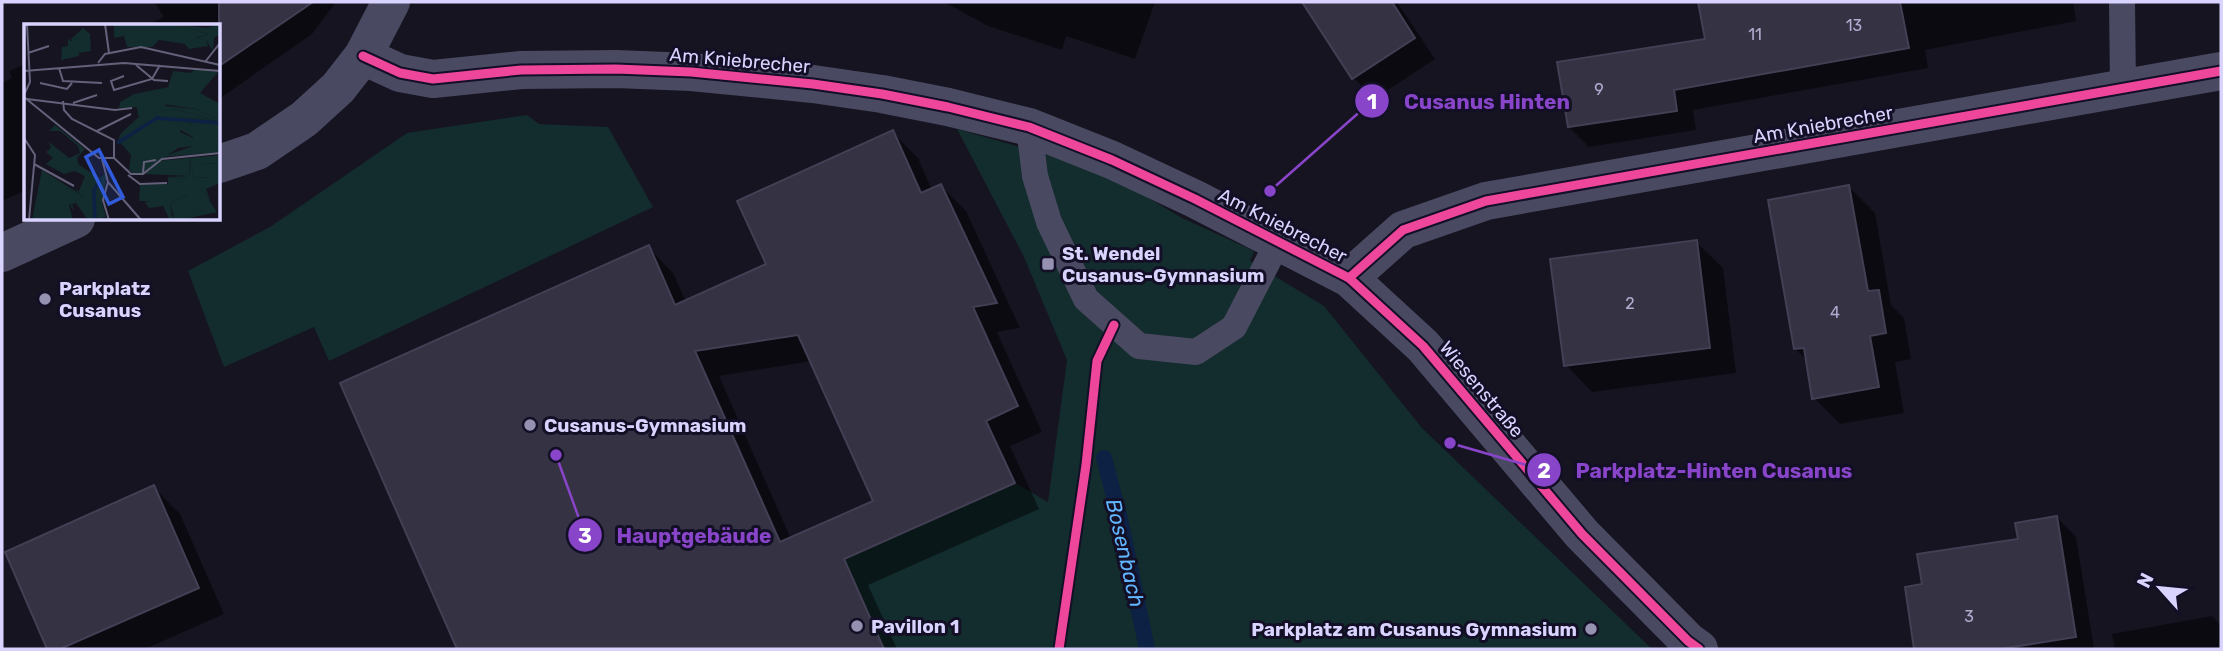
<svg xmlns="http://www.w3.org/2000/svg" width="2223" height="651" font-family="Rubik,sans-serif">
  <style>
    .green { fill: #132c2d }
    .shadow { fill: #0007; fill-rule: evenodd }
    .lines { fill: none; stroke-linecap: round; stroke-linejoin: round }
    .stream { stroke: #0d2144; stroke-width: 16 }
    .building { fill: #343243; stroke: #433f54; stroke-width: 2; fill-rule: evenodd }
    .lane { stroke: #4a4962; stroke-width: 26 }
    .street { stroke: #4a4962; stroke-width: 38 }
    .cycleway-casing { stroke: #130f26; stroke-width: 13 }
    .cycleway { stroke: #ed469a; stroke-width: 9 }
    .poi-dot { fill: #9591b1; stroke: #130f26; stroke-width: 2.5 }
    .labels { text-anchor: middle; stroke-width: 6; stroke-linejoin: round; paint-order: stroke }
    .number-label { font-size: 16px; fill: #b0acd0 }
    .street-label { font-size: 19px; fill: #d9d4ff; stroke: #130f26 }
    .poi-label { font-size: 19px; font-weight: bold; fill: #d9d4ff; stroke: #130f26; text-anchor: start }
    .water-label { font-size: 21px; font-style: italic; fill: #62b6ff; stroke: #130f26 }
    .inset-river { fill: none; stroke: #0d2144; stroke-width: 3.5 }
    .inset-road { fill: none; stroke: #64617a; stroke-width: 2 }
    .view { fill: #305bdc; fill-opacity: 0.15; stroke: #305bdc; stroke-width: 3.5 }
    .inset-edge { fill: none; stroke: #d9d4ff; stroke-width: 3.5 }
    .leader { fill: none; stroke: #8945c9; stroke-width: 2.5 }
    .callout-dot { fill: #8945c9; stroke: #130f26; stroke-width: 2.5 }
    .mark-label { font-size: 21px; text-anchor: middle; font-weight: bold; fill: #fff }
    .callout-label { font-size: 21px; text-anchor: middle; font-weight: bold; fill: #8945c9; stroke: #130f26; stroke-width: 6; stroke-linejoin: round; paint-order: stroke }
  </style>
  <rect width="100%" height="100%" fill="#161421"/>
  <!-- green -->
  <g class="green">
    <path d="M527,115l12,9 69,3 45,80 -324,154 -15,-34 -90,40 -36,-96 82,-44 137,-94z"/>
    <path d="M957,129l105,30 58,22 62,37 72,33 -4,10 74,45 98,122 230,221h-769l-15,-34 -79,-31 226,-101 33,19 19,-142 -43,-103z"/>
  </g>
  <!-- shadow -->
  <g class="shadow">
    <path d="M154,2h182l-24,32 -93,65v-73h-75l20,-9z"/>
    <path d="M944,2h211l-20,57 -69,-23 -4,14 -74,-24z"/>
    <path d="M1319,2h78l38,57 -61,40 -20,-21 -46,-69z"/>
    <path d="M1700,2h373l3,19 -151,29 3,18 -235,42 3,20 -107,17 -20,-20 138,-86z"/>
    <path d="M26,64v126l-24,11v-118l10,-5 -3,-7z"/>
    <path d="M892,132l26,26 14,32 9,-4 25,25 54,117 -23,4 45,100 -32,14 29,63 -171,76 29,64h-438l-117,-265 306,-137 25,26 13,29 82,-37zM812,361l63,141 -84,37 -72,-163z"/>
    <path d="M1849,187l26,26 16,92 13,13 7,41 -16,3 9,51 -64,11 -26,-26 -6,-37 -13,-12z"/>
    <path d="M1696,242l27,26 13,105 -144,19 -26,-27z"/>
    <path d="M153,487l27,27 44,100 -79,35h-96l-42,-97z"/>
    <path d="M2057,517l19,20 18,112h-178l-9,-60 17,-3 96,-46z"/>
    <path d="M2212,616l9,9v24h-106l-3,-15z"/>
  </g>
  <g class="lines">
    <!-- stream -->
    <path class="stream" d="M1104,458l16,61 27,130"/>
  </g>
  <!-- building -->
  <g class="building">
    <path d="M219,2h94l-94,64z"/>
    <path d="M1302,2h90l23,36 -63,41z"/>
    <path d="M1698,2h202l9,46 -235,42 3,21 -109,16 -11,-65 148,-23z"/>
    <path d="M893,130l28,63 20,-9 56,119 -24,4 45,99 -32,15 29,62 -171,76 40,90h-427l-117,-266 309,-138 26,60 91,-41 -29,-63zM798,335l75,166 -93,41 -85,-191z"/>
    <path d="M1849,185l19,106 11,-1 7,43 -16,3 9,51 -67,12 -8,-51 -10,1 -26,-149z"/>
    <path d="M1697,240l13,108 -146,18 -14,-107z"/>
    <path d="M154,485l45,103 -139,61h-13l-42,-97z"/>
    <path d="M2057,516l19,121 -76,12h-86l-9,-62 17,-3 -5,-30 101,-15 -3,-16z"/>
  </g>
  <g class="lines">
    <!-- lane -->
    <g class="lane">
      <path d="M2122,2l1,86"/>
      <path d="M1029,127l6,49 14,46 37,77 53,47 57,6 38,-25 44,-85"/>
    </g>
    <!-- street -->
    <g class="street">
      <path d="M363,56l37,17 33,6 88,-9 95,-1 75,3 122,12 69,10 66,13 81,20 83,33 83,39 154,79 74,68 159,188 106,107 11,8"/>
      <path d="M219,164l38,-13 47,-32 34,-31 25,-32 28,-54"/>
      <path d="M2,253l74,-34"/>
      <path d="M1349,278l54,-48 83,-29 735,-130"/>
    </g>
    <!-- cycleway casing -->
    <g class="cycleway-casing">
      <g id="cycleway">
        <path d="M363,56l37,17 33,6 88,-9 95,-1 75,3 122,12 69,10 66,13 81,20 83,33 83,39 154,79 74,68 159,188 106,107 11,8"/>
        <path d="M1349,278l54,-48 83,-29 735,-130"/>
        <path d="M1059,649l27,-184 11,-104 17,-36"/>
      </g>
    </g>
    <!-- cycleway -->
    <use href="#cycleway" class="cycleway"/>
  </g>
  <!-- markers -->
  <g class="poi-dot">
    <rect x="1041" y="257" width="14" height="14" rx="3.5"/>
    <circle cx="45" cy="299" r="7"/>
    <circle cx="530" cy="425" r="7"/>
    <circle cx="857" cy="626" r="7"/>
    <circle cx="1591" cy="629" r="7"/>
  </g>
  <g class="labels">
    <!-- number labels -->
    <g class="number-label">
      <text x="1854" y="31">13</text>
      <text x="1755" y="40">11</text>
      <text x="1599" y="95">9</text>
      <text x="1630" y="309">2</text>
      <text x="1835" y="318">4</text>
      <text x="1969" y="622">3</text>
    </g>
    <!-- street labels -->
    <g class="street-label">
      <text transform="translate(740 60) rotate(5)" y="7">Am Kniebrecher</text>
      <text transform="translate(1823 124) rotate(-10)" y="7">Am Kniebrecher</text>
      <text transform="translate(1283 225) rotate(27)" y="7">Am Kniebrecher</text>
      <text transform="translate(1482 389) rotate(50)" y="7">Wiesenstraße</text>
    </g>
    <!-- poi labels -->
    <g class="poi-label">
      <text x="1062" y="260">St. Wendel<tspan x="1062" dy="22">Cusanus-Gymnasium</tspan></text>
      <text x="59" y="295">Parkplatz<tspan x="59" dy="22">Cusanus</tspan></text>
      <text x="544" y="432">Cusanus-Gymnasium</text>
      <text x="871" y="633">Pavillon 1</text>
      <text x="1577" y="636" text-anchor="end">Parkplatz am Cusanus Gymnasium</text>
    </g>
    <!-- water labels -->
    <g class="water-label">
      <text transform="translate(1125 553) rotate(77)" y="7">Bosenbach</text>
    </g>
  </g>
  <!-- overview -->
  <g transform="translate(24 24)">
    <rect width="196" height="196" fill="#161421"/>
    <path d="M90,0h61l34,10 -14,4 11,2 2,6 -19,3 -4,-5 -26,-4 -7,7h-25l-3,-11 -10,2zM59,4l7,6 1,17 -12,2 -8,-14zM171,45l23,3 -18,21 20,11v16l-24,-11 -33,-5 10,-33 18,2zM151,85l42,12 -33,-4 8,9 -11,-3 -1,9 13,6v8l-15,2 -37,26h-7l-5,-4 2,-15 -13,-15 3,-7 21,-19zM31,101l30,24 -8,9 2,7 21,13 7,-6 -5,31 4,14 -18,3 -12,-17 -4,1 2,6 -3,-3v-4l12,-7 -10,-8 6,3 6,-15 -10,-5 -11,3 -18,-10 7,-6 -7,-6 5,-4 -2,-6 20,16 11,-5 -2,-7 -18,-15h-11zM196,131v8l-18,1 11,7v6l-20,1 -3,-19 -1,17 -44,-2 14,-13zM144,153l18,2 15,10 16,23 -37,8 26,-11 -32,8 -4,-14 18,-8 -24,6h-25l1,-16 28,-1z" fill="#132c2d"/>
    <path d="M151,0l32,4 13,-4v15l-2,-4 -4,3 -1,13 -7,-11 -12,-1 15,-5zM44,15l10,6 1,11 -18,4 1,-13 6,-1zM145,63l-4,19 31,3 24,11v32l-58,5 31,-11v-9l-16,-9 4,-5 11,2 -11,-8 -26,3 -16,17 -4,2v-5l-11,5 30,-21 13,-3 50,6 -42,-12 -37,7 -1,-9 -18,1 1,-6 14,-8zM167,134l2,20 20,-1v-6l-12,-7 19,-1v20l-14,6 5,15 -10,-15 -13,-4 -2,-6 -18,-2 21,-1zM164,171l-18,8 2,14 20,-7 15,-1 -27,11h-10l-7,-14 -14,2 -4,-6z" fill="#132c2d"/>
    <path d="M18,146l41,26 -14,9 4,15h-41z" fill="#132c2d"/>
    <path class="inset-river" d="M93,119l40,-25 63,5M71,196l-1,-30 7,-11"/>
    <path class="inset-road" d="M81,0l4,29M4,29l21,-7M181,38l15,-19M74,39l7,-9 36,-7 79,18M112,41l18,15 14,1M35,44l4,13 39,2M0,47l100,-8 96,8M100,52l-13,5 3,9 38,-11 8,-14M16,59l27,6 5,-6M0,71l6,-13 -3,-58M0,73l75,61h15l17,16h12l19,-15 58,-6M3,75l88,11 17,-2M39,77l1,9 8,9 42,21v18M49,79l24,-8M73,107l34,-17M0,114l11,17 -6,65M78,135l6,23 33,38M10,140l40,22M119,149l1,-11 12,-2M104,151l12,9 27,-1M84,158l-5,18 6,20"/>
    <path class="view" d="M75,126l24,47 -14,7 -23,-47z"/>
    <rect width="196" height="196" class="inset-edge"/>
  </g>
  <!-- callouts -->
  <path class="leader" d="M1270 191L1372 101M1450 443L1544 470M556 455L585 535"/>
  <g class="callout-dot">
    <circle cx="1270" cy="191" r="7"/>
    <circle cx="1450" cy="443" r="7"/>
    <circle cx="556" cy="455" r="7"/>
    <circle cx="1372" cy="101" r="18"/>
    <circle cx="1544" cy="470" r="18"/>
    <circle cx="585" cy="535" r="18"/>
  </g>
  <g class="mark-label">
    <text x="1372" y="109">1</text>
    <text x="1544" y="478">2</text>
    <text x="585" y="543">3</text>
  </g>
  <g class="callout-label">
    <text x="1487" y="109">Cusanus Hinten</text>
    <text x="1714" y="478">Parkplatz-Hinten Cusanus</text>
    <text x="694" y="543">Hauptgebäude</text>
  </g>
  <!-- border -->
  <rect width="2223" height="651" fill="none" stroke="#d9d4ff" stroke-width="7"/>
  <!-- north arrow -->
  <g transform="translate(2160 588) rotate(297)" stroke="#130f26" stroke-width="5" paint-order="stroke">
  <path d="M0-5L12 26L0 18L-12 26Z" fill="#d9d4ff"/>
  <text y="-10" font-size="19" font-weight="bold" text-anchor="middle" fill="#d9d4ff">N</text>
  </g>
</svg>
